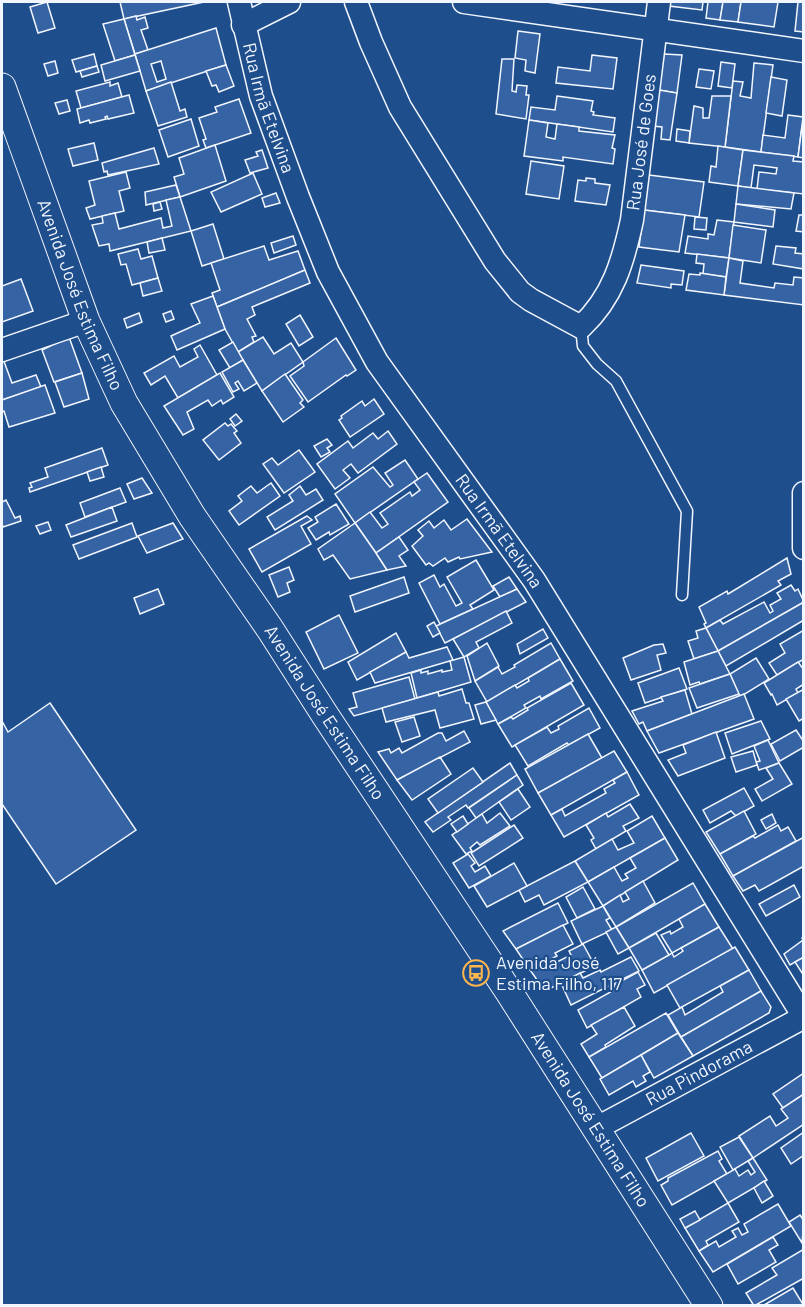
<svg xmlns="http://www.w3.org/2000/svg" width="805" height="1307" font-family="Barlow,sans-serif">
  <style>
    .building { fill: #3563a3; stroke: #f2f6ff; stroke-width: 1.5; fill-rule: evenodd }
    .lines { fill: none; stroke-linecap: round; stroke-linejoin: round }
    .service-casing { stroke: #f2f6ff; stroke-width: 13 }
    .minor-casing { stroke: #f2f6ff; stroke-width: 25 }
    .tertiary-casing { stroke: #f2f6ff; stroke-width: 29 }
    .service { stroke: #1f4e8c; stroke-width: 10 }
    .minor { stroke: #1f4e8c; stroke-width: 22 }
    .tertiary { stroke: #1f4e8c; stroke-width: 27 }
    .labels { text-anchor: middle; stroke-width: 4.5; stroke-linejoin: round; paint-order: stroke }
    .street-label { font-size: 18px; fill: #f2f6ff; stroke: #1f4e8c }
    .poi-label { font-size: 18px; fill: #f2f6ff; stroke: #1f4e8c; text-anchor: start }
  </style>
  <rect width="100%" height="100%" fill="#1f4e8c"/>
  <!-- building -->
  <g class="building">
    <path d="M47,2l8,26 -17,5 -8,-26z"/>
    <path d="M120,2h84l-80,17z"/>
    <path d="M670,2h33l-1,8 -33,-4z"/>
    <path d="M708,2h15l-3,18 -14,-2z"/>
    <path d="M723,2h18l-3,20 -18,-2z"/>
    <path d="M741,2h37l-4,25 -36,-5z"/>
    <path d="M798,2h6v30l-9,-1z"/>
    <path d="M136,16l1,4 8,-3 3,11 -7,2 7,20 -13,4 -11,-35z"/>
    <path d="M124,19l11,36 -20,6 -12,-37z"/>
    <path d="M216,28l10,37 -80,26 -11,-37zM161,61l5,18 -9,3 -6,-18z"/>
    <path d="M518,31l22,3 -5,39 -10,-2 1,-11 -11,-2z"/>
    <path d="M94,54l3,12 -21,6 -4,-12z"/>
    <path d="M664,54l18,1 -5,38 -18,-3z"/>
    <path d="M135,55l5,16 -35,10 -4,-16z"/>
    <path d="M592,55l25,3 -4,31 -57,-6 2,-16 32,4z"/>
    <path d="M502,59h12l-2,32 4,1 1,-7 10,1 -1,9h3l-3,24 -30,-5z"/>
    <path d="M55,61l3,12 -10,3 -4,-12z"/>
    <path d="M721,62l14,2 -3,24 -14,-2z"/>
    <path d="M754,63l19,2 -12,87 -36,-5 8,-66 10,1 -3,14 11,2z"/>
    <path d="M226,65l8,21 -15,6 -3,-7 -4,1 -6,-15z"/>
    <path d="M97,66l2,6 -17,5 -2,-6z"/>
    <path d="M699,69l15,2 -3,18 -15,-2z"/>
    <path d="M771,77l16,3 -5,36 -16,-3z"/>
    <path d="M110,82v4l8,-3 4,14 -41,11 -5,-17z"/>
    <path d="M171,82l9,29 5,-2 2,8 -29,9 -12,-35z"/>
    <path d="M659,90l18,3 -7,47 -9,-1 1,-12 -9,-1z"/>
    <path d="M129,95l5,18 -26,6 -1,-3 -2,1 1,2 -16,4 -1,-3 -9,3 -3,-14z"/>
    <path d="M557,96l36,5 -2,10 3,1 -1,3 22,3 -2,14 -84,-12 2,-13 24,3z"/>
    <path d="M712,96h19l-6,51 -36,-4 5,-37 9,2v10h6z"/>
    <path d="M239,99l12,34 -45,15 -3,-8 3,-1 -7,-21 18,-6 -2,-5z"/>
    <path d="M67,100l3,11 -11,3 -4,-11z"/>
    <path d="M788,115l15,2 -5,40 -37,-5 2,-17 22,3z"/>
    <path d="M191,119l8,27 -31,11 -9,-27z"/>
    <path d="M529,120l19,3 -2,14 9,2 2,-15 22,3v4l36,4 -3,13 3,1 -2,15 -50,-7v4l-39,-5z"/>
    <path d="M802,127h2v31l-6,-1z"/>
    <path d="M677,129l13,2 -1,12 -13,-2z"/>
    <path d="M94,143l4,17 -25,6 -5,-17z"/>
    <path d="M215,145l11,36 -46,16 -6,-20 10,-3 -5,-16z"/>
    <path d="M718,146l25,4 -5,36 -29,-4 2,-16 5,1z"/>
    <path d="M154,148l5,16 -51,11 -1,-4 -3,1 -2,-9z"/>
    <path d="M262,150l6,18 -18,5 -5,-13 13,-4 -2,-4z"/>
    <path d="M743,150l51,6 -1,5 11,1v32l-47,-5 2,-17 17,2 1,-6 -23,-3 -3,23 -13,-2z"/>
    <path d="M531,161l33,5 -5,33 -33,-5z"/>
    <path d="M126,172l4,16 -11,3 5,20 -34,8 -4,-11 9,-3 -6,-24z"/>
    <path d="M253,173l9,21 -41,18 -10,-20z"/>
    <path d="M649,175l55,7 -5,35 -55,-7z"/>
    <path d="M586,178l9,1v4l15,2 -4,20 -31,-4 3,-21 8,1z"/>
    <path d="M176,185l4,12 -34,8 -1,-13z"/>
    <path d="M738,186l56,7 -3,16 -55,-5z"/>
    <path d="M276,193l4,10 -15,4 -3,-9z"/>
    <path d="M180,197l11,34 -81,20 -1,-7 -10,2 -7,-21 11,-2 -1,-7 13,-3 4,16 42,-11 2,10 9,-2 -6,-26z"/>
    <path d="M160,202l2,7 -8,2 -1,-7z"/>
    <path d="M736,204l39,6 -2,17 -39,-5z"/>
    <path d="M644,210l41,5 -6,37 -40,-5z"/>
    <path d="M799,215h5v17l-8,-1z"/>
    <path d="M695,217l12,1 -1,12 -12,-1z"/>
    <path d="M717,220l17,2 -5,36 -44,-5 3,-17 20,3v-5l6,1z"/>
    <path d="M213,224l11,35 -22,7 -11,-35z"/>
    <path d="M733,225l33,5 -5,33 -32,-5z"/>
    <path d="M293,236l3,9 -22,8 -3,-10z"/>
    <path d="M162,238l3,12 -16,3 -2,-11z"/>
    <path d="M264,246l5,14 29,-9 7,19 -88,37 -5,-14 8,-3 -9,-27z"/>
    <path d="M776,246l20,2 -1,5 9,1v15l-31,-5z"/>
    <path d="M138,249l3,10 11,-3 6,22 -26,7 -6,-21 -5,1 -3,-11z"/>
    <path d="M697,254l32,4 -3,19 -23,-3 1,-10 -8,-1z"/>
    <path d="M729,258l14,3 -3,22 34,5 1,-5 18,2 1,-8 10,1v27l-80,-10z"/>
    <path d="M641,265l43,6 -2,14 -11,-1v4l-34,-5z"/>
    <path d="M305,270l5,13 -58,24 3,8 -8,4 9,17 -4,1 2,5 -16,10 -13,-23 -8,-22z"/>
    <path d="M700,273l26,4 -2,18 -38,-5 3,-16 11,1z"/>
    <path d="M158,278l4,13 -19,5 -3,-13z"/>
    <path d="M21,279l12,32 -31,11v-36z"/>
    <path d="M213,296l12,33 -48,21 -6,-14 29,-13 -9,-19z"/>
    <path d="M171,311l3,8 -8,3 -3,-8z"/>
    <path d="M139,313l3,9 -15,6 -3,-9z"/>
    <path d="M300,315l13,22 -14,9 -13,-22z"/>
    <path d="M69,337l13,36 -28,9 -12,-32z"/>
    <path d="M263,337l11,17 17,-11 12,19 -41,29 -24,-39z"/>
    <path d="M336,338l20,32 -9,6 -1,-1 -38,27 -18,-26 14,-10 -1,-4z"/>
    <path d="M233,342l10,18 -13,8 -11,-18z"/>
    <path d="M200,345l17,30 -39,23 -13,-22 -14,9 -7,-12 30,-17 6,11 18,-10 -4,-8z"/>
    <path d="M2,356l10,27 24,-8 5,12 -39,13z"/>
    <path d="M243,360l14,23 -13,8 -6,-10 -3,2 4,6 -6,3 -11,-20z"/>
    <path d="M82,373l7,26 -25,8 -9,-25z"/>
    <path d="M220,373l14,24 -11,7 -2,-4 -9,6 -4,-6 -21,12 7,17 -11,6 -19,-29z"/>
    <path d="M285,374l18,26 -3,3 4,4 -21,15 -21,-31z"/>
    <path d="M45,385l10,28 -46,14 -5,-16 -2,1v-12z"/>
    <path d="M374,399l10,15 -34,23 -11,-17 3,-2 -1,-2 21,-15 3,5z"/>
    <path d="M236,414l6,7 -7,5 -5,-7z"/>
    <path d="M225,423l3,3 3,-2 6,7 -3,2 7,10 -22,17 -16,-20z"/>
    <path d="M388,431l9,13 -39,29 -7,-9 -8,6 7,8 -15,11 -18,-25 31,-23 5,7 20,-15 5,6z"/>
    <path d="M327,439l5,6 -5,3 3,4 -9,5 -7,-11z"/>
    <path d="M102,448l6,17 -78,27 -1,-4 3,-1 -2,-4 18,-6 -3,-9z"/>
    <path d="M299,450l16,22 -31,21 -21,-29 9,-6 6,7z"/>
    <path d="M405,460l13,19 -63,44 -20,-29 38,-27 17,20 3,-2 -8,-12z"/>
    <path d="M101,467l3,10 -14,4 -3,-9z"/>
    <path d="M427,473l21,29 -72,51 -21,-30 15,-11 12,16 6,-4 -8,-11 30,-21 2,4 8,-6 -6,-8z"/>
    <path d="M142,478l10,15 -18,6 -7,-15z"/>
    <path d="M271,483l9,13 -41,29 -10,-14 13,-10 -4,-5 13,-10 6,7z"/>
    <path d="M300,486l6,9 10,-6 7,11 -48,30 -8,-13 26,-16 -4,-6z"/>
    <path d="M120,488l6,14 -41,15 -5,-14z"/>
    <path d="M6,500l9,18 5,-2 1,5 -18,6 -1,-3v-22z"/>
    <path d="M336,504l13,20 -19,11 -1,-3 -13,8 -8,-12 10,-6 -3,-5z"/>
    <path d="M112,507l5,14 -46,16 -5,-12z"/>
    <path d="M307,516l5,4 -11,6 10,18 -49,28 -13,-23z"/>
    <path d="M467,519l25,33 -32,7 -1,-2 -11,5 -3,-4 -12,8 -4,-3 -3,2 -14,-19 11,-10 -5,-6 11,-9 5,7 10,-8 7,10z"/>
    <path d="M48,522l3,8 -11,4 -4,-8z"/>
    <path d="M132,523l5,14 -58,22 -6,-14z"/>
    <path d="M173,523l10,16 -36,14 -9,-17z"/>
    <path d="M355,523l21,30 11,17 -37,9 -17,-24 -9,5 -6,-11z"/>
    <path d="M399,537l9,13 -9,6 7,10 -19,4 -11,-17z"/>
    <path d="M787,558l4,16 -13,7 3,4 -75,43 -2,-4 2,-1 -7,-16 28,-16 1,3z"/>
    <path d="M476,560l18,30 -24,15 3,4 -33,15 -21,-41 15,-8 6,12 4,-3 12,22 6,-3 -15,-26z"/>
    <path d="M289,567l5,13 -7,3 3,9 -12,5 -9,-22z"/>
    <path d="M404,577l5,16 -54,19 -5,-16z"/>
    <path d="M509,577l8,12 -17,8 -7,-11z"/>
    <path d="M791,585l4,6 3,-2 6,13 -86,49 -12,-23 14,-8 3,4 41,-22 6,11 3,-2 -3,-6 11,-6 -4,-6z"/>
    <path d="M158,589l6,15 -24,10 -6,-16z"/>
    <path d="M517,589l9,13 -81,41 -9,-17z"/>
    <path d="M804,602v18l-78,46 -8,-15z"/>
    <path d="M506,611l6,12 -36,19 3,6 -15,9 -11,-18z"/>
    <path d="M339,615l19,38 -34,16 -18,-37z"/>
    <path d="M434,622l6,11 -7,4 -6,-11z"/>
    <path d="M706,628l12,23 -24,8 -6,-18 10,-3 -2,-7z"/>
    <path d="M543,629l5,9 -28,16 -3,-10z"/>
    <path d="M804,630v29l-27,16 -8,-12 16,-10 -5,-9z"/>
    <path d="M396,633l10,19 -49,28 -9,-18z"/>
    <path d="M487,643l12,23 -24,15 -8,-25z"/>
    <path d="M551,643l9,16 -73,43 -12,-21 23,-14 4,7 13,-7 -1,-2z"/>
    <path d="M663,644l3,9 -9,2 4,15 -30,10 -8,-22 31,-13z"/>
    <path d="M447,647l6,13 -78,23 -5,-11 36,-20 3,6z"/>
    <path d="M718,651l12,23 -30,10 -1,-2 -9,3 -6,-23z"/>
    <path d="M464,657l7,25 -54,16 -6,-25 10,-3v3l7,-2v3l14,-4v2l10,-2 -2,-9z"/>
    <path d="M756,658l13,21 -29,18 -10,-23z"/>
    <path d="M560,659l13,22 -32,18 -1,-3 -16,9 2,3 -28,16 -12,-22 29,-17 2,3 12,-7 -1,-3z"/>
    <path d="M798,662l6,8v14l-8,5 2,4 -21,12 -5,-11 -1,1 -7,-12z"/>
    <path d="M679,668l8,21 -42,14 -7,-20z"/>
    <path d="M730,674l9,20 -42,14 -8,-20z"/>
    <path d="M409,677l6,22 -61,17 -5,-7 8,-2 -4,-14z"/>
    <path d="M571,683l13,22 -72,42 -14,-23 13,-7 2,2 15,-9 -1,-2z"/>
    <path d="M462,689l4,14h3l5,16 -34,9 -5,-18 -49,12 -4,-14 56,-16 1,4z"/>
    <path d="M804,689v29l-5,3 -13,-22z"/>
    <path d="M685,690l7,24 -45,17 -4,-9 -4,2 -7,-13 31,-10 -2,-4z"/>
    <path d="M744,694l10,25 -95,34 -12,-22z"/>
    <path d="M486,702l10,18 -15,4 -6,-19z"/>
    <path d="M50,703l86,127 -80,54 -54,-80v-83l6,11z"/>
    <path d="M589,708l11,20 -31,17 -2,-2 -39,23 -13,-21 32,-18 4,6 8,-4 -1,-3z"/>
    <path d="M414,717l6,19 -18,6 -7,-20z"/>
    <path d="M761,721l9,18 -38,15 -7,-21z"/>
    <path d="M796,730l8,12v5l-24,14 -9,-17z"/>
    <path d="M464,731l6,11 -73,38 -19,-28 11,-3 2,4 8,-5 3,5 36,-20h4l4,8z"/>
    <path d="M716,732l9,26 -47,18 -10,-16 18,-7 -3,-8z"/>
    <path d="M588,734l14,24 -64,35 -13,-24z"/>
    <path d="M768,740l11,23 -20,7 -3,-8 4,-1 -6,-15z"/>
    <path d="M614,751l13,21 -76,43 -13,-22z"/>
    <path d="M753,751l4,14 -21,7 -5,-15z"/>
    <path d="M440,757l11,17 -39,26 -15,-20z"/>
    <path d="M510,763l7,12 -49,33 -2,-3 -18,12 3,3 -18,12 -8,-10z"/>
    <path d="M779,763l13,21 -30,17 -7,-12 18,-10 -7,-11z"/>
    <path d="M473,768l10,14 -45,31 -10,-14z"/>
    <path d="M627,772l12,23 -75,42 -13,-22 11,-6 3,7 41,-23 -2,-4 11,-6 -2,-3z"/>
    <path d="M517,775l6,10 -47,33 -7,-10z"/>
    <path d="M744,788l10,18 -18,10 -5,-5 -21,12 -7,-13z"/>
    <path d="M518,789l12,18 -19,13 -12,-18z"/>
    <path d="M630,804l9,14 -16,8 3,5 -30,18 -5,-9 3,-2 -8,-13 20,-12 2,4z"/>
    <path d="M744,811l12,23 -36,20 -14,-22z"/>
    <path d="M500,813l10,13 -30,19 -3,-3 -7,6 2,3 -6,3 -14,-19 30,-21 5,9z"/>
    <path d="M772,814l4,9 -10,6 -5,-9z"/>
    <path d="M463,816l5,8 -11,8 -6,-8z"/>
    <path d="M652,816l13,22 -77,44 -13,-21 37,-22 6,11 16,-7 -7,-12z"/>
    <path d="M514,825l9,13 -44,28 -8,-13z"/>
    <path d="M778,825l3,6 7,-4 8,14 -63,35 -13,-22 33,-18 2,2z"/>
    <path d="M804,837v29l-45,25 -4,-6 -12,6 -10,-15z"/>
    <path d="M665,838l13,22 -75,46 -15,-24 26,-15 8,14 6,-3 -3,-4 11,-6 -6,-10z"/>
    <path d="M468,854l7,9 -4,3 4,6 10,-6 6,10 -22,12 -16,-25z"/>
    <path d="M575,861l13,21 -44,23 -5,-10 -14,7 -6,-12z"/>
    <path d="M514,863l13,23 -40,21 -13,-21z"/>
    <path d="M643,881l12,22 -39,24 -13,-21 17,-11 3,7 6,-3 -4,-7z"/>
    <path d="M693,883l12,21 -76,44 -13,-21z"/>
    <path d="M794,885l6,12 -34,19 -7,-12z"/>
    <path d="M583,887l12,22 -18,9 -11,-21z"/>
    <path d="M558,903l10,20 -52,26 -13,-18z"/>
    <path d="M705,904l14,23 -47,26 -11,-18 9,-4 1,3 12,-7 -4,-8z"/>
    <path d="M603,906l7,12 -4,2 6,10 -30,14 -11,-23z"/>
    <path d="M563,925l10,19 -18,9 2,3 -27,14 -14,-21z"/>
    <path d="M616,927l13,21 -11,6 -12,-22z"/>
    <path d="M719,927l14,22 -79,44 -12,-23 30,-17 2,4 9,-6 -2,-3z"/>
    <path d="M656,933l13,22 -27,15 -13,-22z"/>
    <path d="M804,937v20l-14,8 -6,-11 19,-14 -1,-2z"/>
    <path d="M583,944l12,22 -50,25 -15,-21 11,-6 2,5 28,-14 -2,-4z"/>
    <path d="M735,947l14,23 -69,38 -13,-23z"/>
    <path d="M631,957l8,14 -68,34 -10,-22 19,-10 3,5 17,-8 1,2z"/>
    <path d="M804,957v19l-9,-14z"/>
    <path d="M749,970l12,21 -80,46 -13,-22 14,-8 3,8 38,-23 -3,-6z"/>
    <path d="M638,972l7,13 -8,4 4,8 -54,31 -9,-18 38,-21 -2,-4z"/>
    <path d="M761,991l10,16 -2,6 -76,43 -12,-19z"/>
    <path d="M624,1007l11,19 -30,19 1,2 -17,10 -8,-13 16,-10 -6,-9z"/>
    <path d="M666,1013l12,20 -76,45 -13,-21z"/>
    <path d="M678,1033l15,23 -39,22 -13,-23z"/>
    <path d="M641,1055l9,17 -7,4 3,5 -10,6 -3,-6 -24,14 -9,-16z"/>
    <path d="M804,1073v21l-21,14 -10,-14z"/>
    <path d="M804,1094v30l-51,34 -14,-22 31,-20 6,10 12,-8 -7,-9z"/>
    <path d="M804,1132v23l-13,9 -10,-16z"/>
    <path d="M691,1133l13,23 -46,25 -12,-23z"/>
    <path d="M739,1137l14,21 -20,12 -13,-23z"/>
    <path d="M718,1151l4,8 -3,2 8,13 -55,31 -11,-20 7,-4v-3z"/>
    <path d="M753,1158l14,22 -39,23 -14,-22 21,-12 4,7 9,-6 3,5 4,-3 -7,-11z"/>
    <path d="M764,1181l9,15 -11,7 -8,-15z"/>
    <path d="M728,1203l11,19 -33,19 2,4 -9,6 -14,-23z"/>
    <path d="M778,1204l13,22 -78,46 -14,-21 17,-10 3,6 17,-10 -4,-6 6,-3 4,7 6,-3 -4,-8z"/>
    <path d="M695,1211l5,9 -15,8 -5,-9z"/>
    <path d="M800,1215l4,6 -2,22 -13,-21z"/>
    <path d="M773,1237l5,8 -9,5 7,12 -38,22 -11,-20z"/>
    <path d="M804,1249v29l-50,28 -8,-13 31,-18 -5,-7z"/>
    <path d="M793,1288l11,18 -40,-1z"/>
  </g>
  <g class="lines">
    <!-- service casing -->
    <g class="service-casing">
      <path id="service" d="M581,327l2,19 14,18 19,17 71,130 -5,84"/>
    </g>
    <!-- minor casing -->
    <g class="minor-casing">
      <g id="minor">
        <path id="s1" d="M239,2l22,94 37,101 30,75 49,90 157,218 270,437"/>
        <path id="s2" d="M356,2l15,40 29,65 95,154 25,31 11,8 50,27c32,-30 42,-65 51,-107l27,-218"/>
        <path d="M464,2l340,49"/>
        <path d="M243,25l46,-23"/>
        <path d="M2,350l84,-29"/>
        <path d="M804,493v55"/>
        <path id="s3" d="M595,1129l209,-112"/>
      </g>
    </g>
    <!-- tertiary casing -->
    <g class="tertiary-casing">
      <g id="tertiary">
        <path id="s4" d="M2,87l84,234 38,82 68,113 78,113 55,86 184,277 200,314"/>
      </g>
    </g>
    <!-- service -->
    <use href="#service" class="service"/>
    <!-- minor -->
    <use href="#minor" class="minor"/>
    <!-- tertiary -->
    <use href="#tertiary" class="tertiary"/>
  </g>
  <!-- icons -->
  <defs>
    <g id="bus-ring" transform="scale(1.35)"><circle r="9.5" fill="#1f4e8c" stroke="#ffb74d" stroke-width="1.5"/><path d="M-5-6H5V4H4V6H2V4H-2V6H-4V4H-5ZM-3.5-4V0h7V-4ZM-3.5 1.2v1.5H-2V1.2ZM2 1.2v1.5H3.5V1.2Z" fill="#ffb74d"/></g>
  </defs>
  <g fill-rule="evenodd">
    <use href="#bus-ring" x="476" y="973"/>
  </g>
  <g class="labels">
    <!-- street labels -->
    <g class="street-label">
      <text dy="6" stroke="none"><textPath href="#s1" startOffset="110">Rua Irmã Etelvina</textPath></text>
      <text dy="6" stroke="none"><textPath href="#s2" startOffset="604">Rua José de Goes</textPath></text>
      <text dy="6" stroke="none"><textPath href="#s4" startOffset="222">Avenida José Estima Filho</textPath></text>
      <text dy="6" stroke="none"><textPath href="#s1" startOffset="596">Rua Irmã Etelvina</textPath></text>
      <text dy="6" stroke="none"><textPath href="#s4" startOffset="708">Avenida José Estima Filho</textPath></text>
      <text dy="6" stroke="none"><textPath href="#s3" startOffset="118">Rua Pindorama</textPath></text>
      <text dy="6" stroke="none"><textPath href="#s4" startOffset="1194">Avenida José Estima Filho</textPath></text>
    </g>
    <!-- poi labels -->
    <g class="poi-label">
      <text x="496" y="969">Avenida José<tspan x="496" dy="21">Estima Filho, 117</tspan></text>
    </g>
  </g>
  <!-- border -->
  <rect width="805" height="1307" fill="none" stroke="#f2f6ff" stroke-width="6"/>
</svg>
